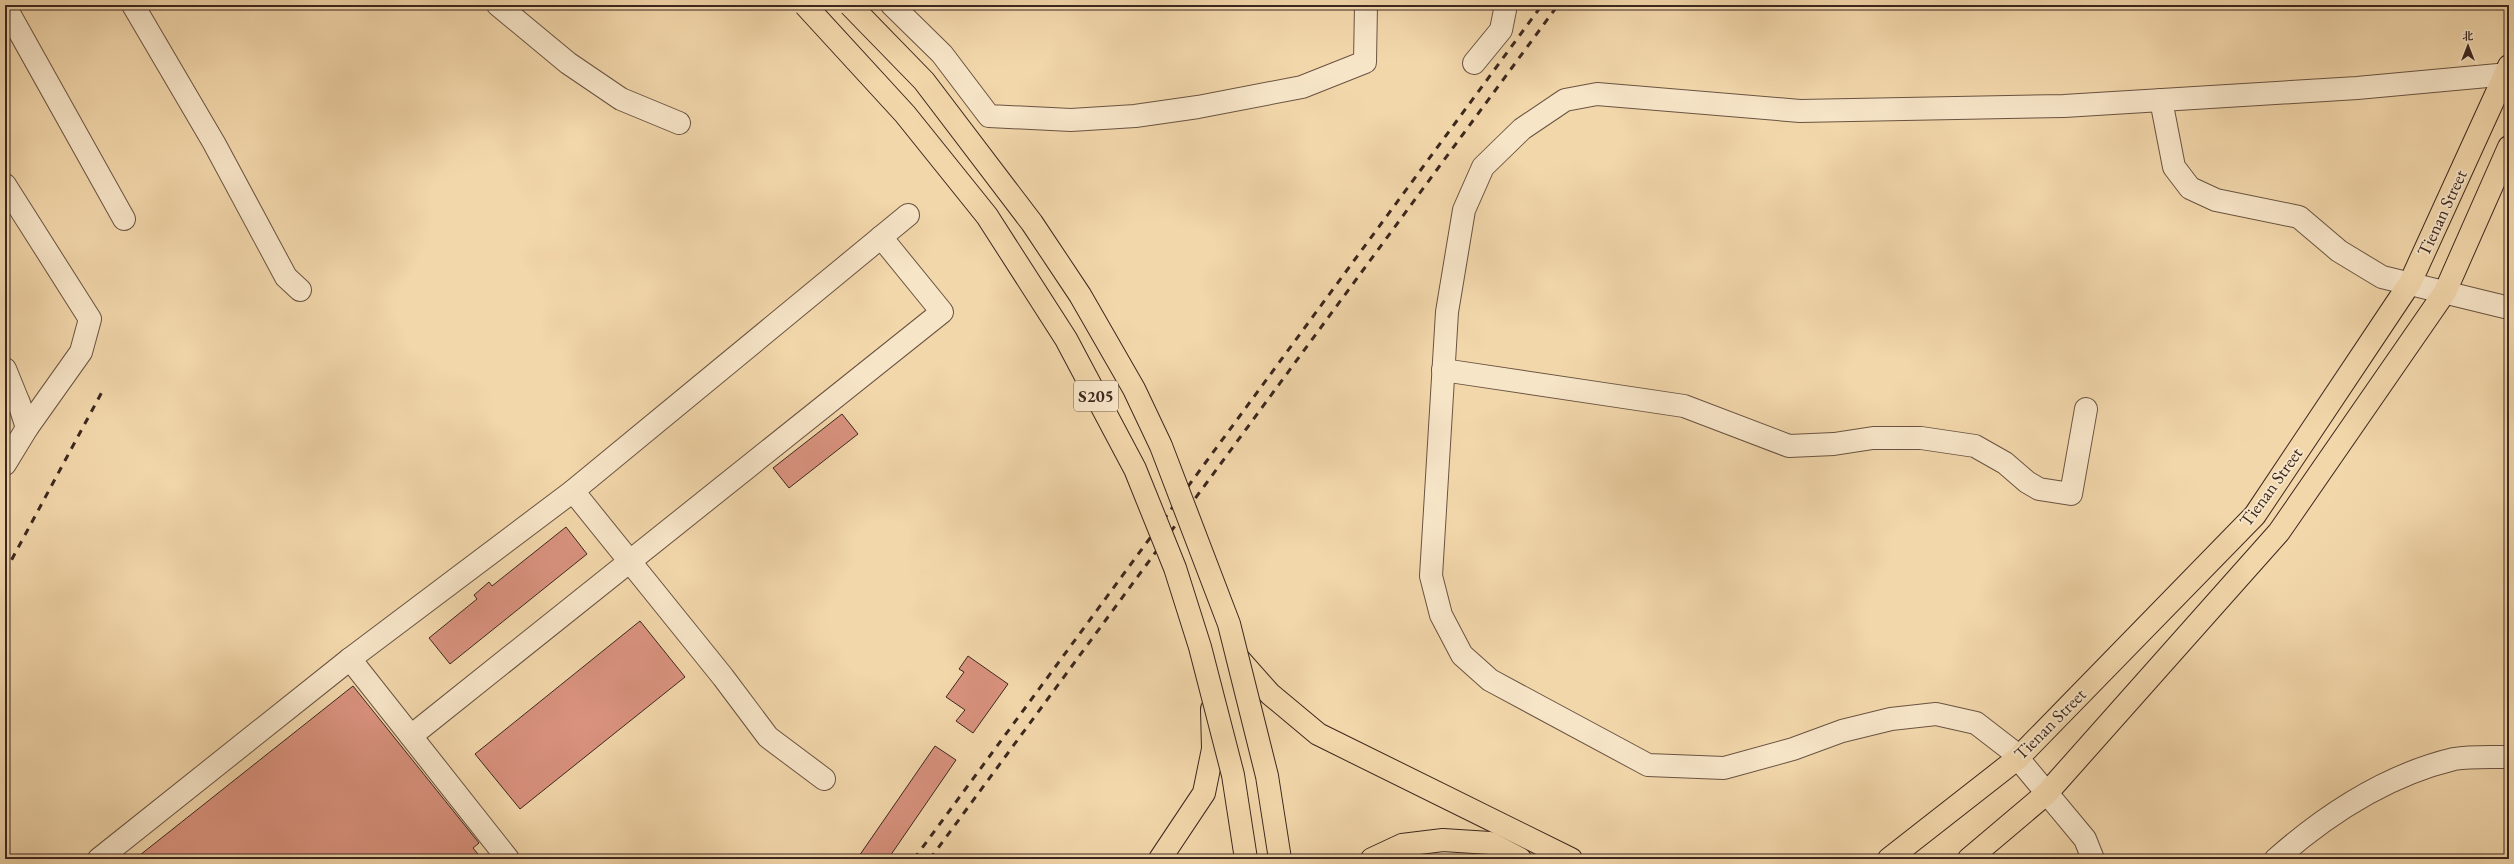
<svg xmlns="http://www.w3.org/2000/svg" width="2514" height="864" font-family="'EB Garamond','Noto Serif SC',serif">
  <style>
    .building { fill: #d9927e; stroke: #3c271e }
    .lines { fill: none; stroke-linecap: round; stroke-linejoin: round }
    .minor-casing { stroke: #6a5341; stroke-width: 24 }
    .major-casing { stroke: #3c271e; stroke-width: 24 }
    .minor { stroke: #f7e5c8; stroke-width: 22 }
    .major { stroke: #f2d7ab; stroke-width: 22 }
    .rail { stroke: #3c271e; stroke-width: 3; stroke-dasharray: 7 7; stroke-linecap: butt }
    .major-bridge-casing { stroke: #3c271e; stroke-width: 24; stroke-linecap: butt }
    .major-bridge { stroke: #f2d7ab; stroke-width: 22 }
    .labels { text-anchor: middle; stroke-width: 4; stroke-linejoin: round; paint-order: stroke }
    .shield { fill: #f7e5c8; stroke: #746051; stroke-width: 1 }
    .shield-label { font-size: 17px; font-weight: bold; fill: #3c271e }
    .street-label { font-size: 18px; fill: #3c271e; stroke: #f7e5c8 }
  </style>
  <rect width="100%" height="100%" fill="#f2d7ab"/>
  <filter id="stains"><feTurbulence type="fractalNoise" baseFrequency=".005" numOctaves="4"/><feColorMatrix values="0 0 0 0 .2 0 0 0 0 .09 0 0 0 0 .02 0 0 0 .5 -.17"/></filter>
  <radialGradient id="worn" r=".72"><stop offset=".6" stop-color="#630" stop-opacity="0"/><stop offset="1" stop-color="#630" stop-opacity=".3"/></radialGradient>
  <!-- building -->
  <g class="building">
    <path d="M842,414l16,20 -69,54 -16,-20z"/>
    <path d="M566,527l21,27 -137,110 -21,-26 48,-39 -3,-4 15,-13 3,4z"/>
    <path d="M640,621l45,56 -165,132 -45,-55z"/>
    <path d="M968,656l40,28 -35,49 -17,-12 9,-11 -19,-13 18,-25 -5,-3z"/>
    <path d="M353,686l126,157 -6,5 9,11h-347z"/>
    <path d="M935,746l21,14 -68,99h-31z"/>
  </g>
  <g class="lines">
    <!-- minor casing -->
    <g class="minor-casing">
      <g id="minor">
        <path d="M133,5l81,138 72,134 14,13"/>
        <path d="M498,5l70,58 53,36 58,24"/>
        <path d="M892,5l50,49 47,62 82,4 64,-4 63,-9 104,-20 63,-25 1,-57"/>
        <path d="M5,6l119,213"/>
        <path d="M1474,63l27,-33 5,-25"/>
        <path d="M2161,100l13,67 16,21 26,12 83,17 40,34 43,26 127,31"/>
        <path d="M5,185l85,134 -9,33 -54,76"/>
        <path d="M5,369l13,32"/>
        <path d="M1443,370l241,36 105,40 45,-2 39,-6h48l54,8 30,17 22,19 12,7 32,5 15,-85"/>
        <path d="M5,388l14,15 8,25 -22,36"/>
        <path d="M573,491l150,186 45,60 56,42"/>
        <path d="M350,659l158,200"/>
        <path d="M411,736l531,-424 -61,-75"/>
        <path d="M99,859l251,-200 223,-168 335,-276"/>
        <path d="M2093,859l-8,-20 -74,-89 -35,-27 -40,-9 -45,5 -49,12 -49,18 -69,19 -76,-3 -158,-85 -28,-25 -21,-40 -10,-39 16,-264 17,-102 19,-43 39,-38 43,-29 32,-6 203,17 264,-5 293,-18 152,-14"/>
        <path d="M2276,859c51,-45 111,-84 178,-100 17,-3 37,-2 55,-2"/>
      </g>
    </g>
    <!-- major casing -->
    <g class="major-casing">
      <g id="major">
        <path d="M1238,658l32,36 48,40 253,125"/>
        <path d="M1160,859l44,-66 9,-44 -1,-40"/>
        <path d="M1372,859l30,-14 41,-5 47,3 30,16"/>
        <path d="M1889,859l129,-101 237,-243 155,-232 99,-217"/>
        <path d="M1969,859l78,-66 232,-261 166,-240 64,-145"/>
      </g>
    </g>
    <!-- minor -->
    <use href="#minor" class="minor"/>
    <!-- major -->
    <use href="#major" class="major"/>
    <!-- rail -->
    <g class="rail">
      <path d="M5,572l98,-182"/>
      <path d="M914,859l628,-854"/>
      <path d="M930,859l628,-854"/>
    </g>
    <!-- major-bridge casing -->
    <g class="major-bridge-casing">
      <g id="major-bridge">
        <path d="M805,5l100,109 82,102 79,123 69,130 40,99 25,79 33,128 13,84"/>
        <path d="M850,5l74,76 108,142 48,72 54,94 27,57 68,178 38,152 13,83"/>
      </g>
    </g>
    <!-- major-bridge -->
    <use href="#major-bridge" class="major-bridge"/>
  </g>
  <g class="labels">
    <!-- shield labels -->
    <rect class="shield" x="1074" y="381" width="44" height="30" rx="3"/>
    <g class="shield-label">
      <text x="1096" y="402">S205</text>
    </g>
    <!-- street labels -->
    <g class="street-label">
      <text transform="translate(2442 213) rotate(-65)" y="6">Tienan Street</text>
      <text transform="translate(2271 487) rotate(-54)" y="6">Tienan Street</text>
      <text transform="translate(2050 724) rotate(-45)" y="6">Tienan Street</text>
    </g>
  </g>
  <!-- margin -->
  <rect width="2514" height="864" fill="none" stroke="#f2d7ab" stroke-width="20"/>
  <rect x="6" y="6" width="2502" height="852" fill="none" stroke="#3c271e" stroke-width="2"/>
  <rect x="10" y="10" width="2494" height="844" fill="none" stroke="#3c271e"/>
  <!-- north arrow -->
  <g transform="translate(2468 46)" stroke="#f7e5c8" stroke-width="3" paint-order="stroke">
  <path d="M0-3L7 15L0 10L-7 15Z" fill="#3c271e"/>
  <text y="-6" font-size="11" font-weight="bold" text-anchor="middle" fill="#3c271e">北</text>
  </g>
  <rect width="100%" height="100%" filter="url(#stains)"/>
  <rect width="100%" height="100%" fill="url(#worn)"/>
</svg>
